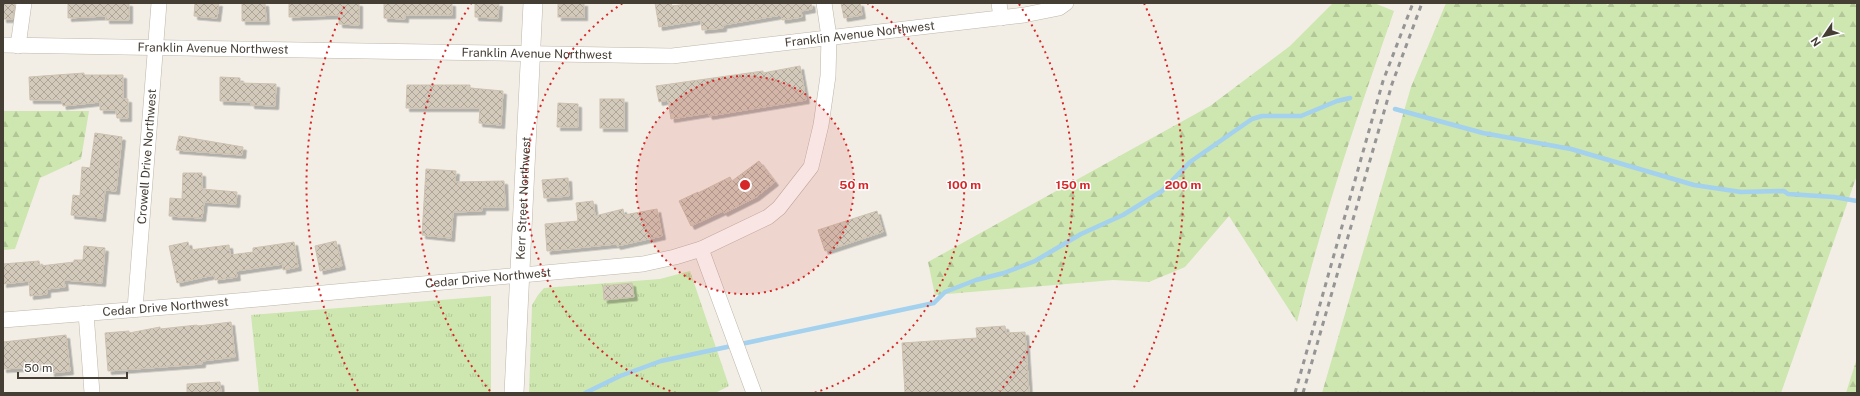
<svg xmlns="http://www.w3.org/2000/svg" width="1860" height="396" font-family="'Public Sans',sans-serif">
  <style>
    .grass { fill: url(#grass-tufts) }
    .forest { fill: url(#forest-firs) }
    .lines { fill: none; stroke-linecap: round; stroke-linejoin: round }
    .stream { stroke: #a3d1ee; stroke-width: 4.5 }
    .building { fill: url(#building-cross-hatch); stroke: #cec1af; filter: url(#shadow) }
    .minor-casing { stroke: #beb6a8; stroke-width: 16 }
    .tertiary-casing { stroke: #beb6a8; stroke-width: 20 }
    .minor { stroke: #fff; stroke-width: 15 }
    .tertiary { stroke: #fff; stroke-width: 19 }
    .rail { stroke: #959595; stroke-width: 3; stroke-dasharray: 5 5; stroke-linecap: butt }
    .ring { fill: none; stroke: #d62828; stroke-width: 2; stroke-dasharray: 2 4 }
    .labels { text-anchor: middle; stroke-width: 3; stroke-linejoin: round; paint-order: stroke }
    .street-label { font-size: 12px; fill: #453e35; stroke: #fff }
    .centre { fill: #d62828; stroke: #fff; stroke-width: 2 }
    .ring-label { font-size: 12px; text-anchor: middle; font-weight: bold; fill: #d62828; stroke: #fff; stroke-width: 3; stroke-linejoin: round; paint-order: stroke }
  </style>
  <defs>
    <pattern id="grass-tufts" width="24" height="20" patternUnits="userSpaceOnUse"><rect width="24" height="20" fill="#cee6af"/><path d="M3 7l-1-3M5 7V3M7 7l1-3M15 17l-1-3M17 17v-4M19 17l1-3" fill="none" stroke="#b2c697"/></pattern>
    <pattern id="forest-firs" width="22" height="20" patternUnits="userSpaceOnUse"><rect width="22" height="20" fill="#cee6af"/><path d="M5 1l3.5 6h-7zM16 11l3.5 6h-7z" fill="#b2c697"/></pattern>
    <pattern id="building-cross-hatch" width="8" height="8" patternUnits="userSpaceOnUse"><rect width="8" height="8" fill="#d4cabb"/><path d="M0 0l8 8M0 8l8-8" fill="none" stroke="#aea599"/></pattern>
    <filter id="shadow"><feDropShadow dx="3.5" dy="3.5" stdDeviation="0" flood-color="#0004"/></filter>
  </defs>
  <rect width="100%" height="100%" fill="#f2eee6"/>
  <!-- grass -->
  <g class="grass">
    <path d="M690,271l39,115 -14,7h-186l3,-88 6,-10 6,-7 116,-9z"/>
    <path d="M491,296v97h-232l-8,-78z"/>
  </g>
  <!-- forest -->
  <g class="forest">
    <path d="M1333,3h41l20,8c-36,103 -71,205 -97,311l-68,-106 -44,51 -36,15 -36,-2 -178,15 -7,-33 282,-156 80,-60z"/>
    <path d="M1446,3h158l4,2 1,-2h248v172l-76,218h-459l89,-306z"/>
    <path d="M3,111h86l-8,48 -41,19 -25,71 -12,1z"/>
    <path d="M1857,358v35h-11z"/>
  </g>
  <g class="lines">
    <!-- stream -->
    <g class="stream">
      <path d="M1395,109l88,24 88,16 123,36 47,7 43,-1 4,3 46,3 23,4"/>
      <path d="M585,393l35,-17 41,-15 273,-58 11,-11 31,-12 28,-7 31,-12 46,-27 42,-19 39,-24 28,-29 62,-43 10,-3h39l36,-15 13,-3"/>
    </g>
  </g>
  <!-- building -->
  <g class="building">
    <path d="M3,3h12l-2,16h-10z"/>
    <path d="M68,3h61v17h-23v-4l-38,2z"/>
    <path d="M195,3h24l-2,15 -23,-2z"/>
    <path d="M242,3h23l1,18h-24z"/>
    <path d="M289,3h70v22l-20,-1v-9l-50,2z"/>
    <path d="M384,3h68v12h-47v4l-21,-1z"/>
    <path d="M475,3h24l-1,15 -23,-1z"/>
    <rect x="558" y="3" width="26" height="14"/>
    <path d="M655,3h16l1,3 22,-3h117l1,6 -11,2 1,6 -20,3 -1,-5 -58,10v3l-21,2 -1,-10 -42,7z"/>
    <path d="M841,3h19l2,12 -18,3z"/>
    <path d="M800,66l6,34 -97,16 -1,-3 -37,6 -3,-19 -9,2 -3,-16 107,-15v2z"/>
    <path d="M84,73v2h39v24h5v19h-11l-1,-8h-16v-8l-37,4 -1,-6h-32l-1,-23z"/>
    <path d="M220,77l20,1v5l36,1 -1,22 -24,-1v-3l-31,-1z"/>
    <path d="M407,85h63v3l33,3 -2,34 -22,-2 1,-15h-74z"/>
    <rect x="600" y="99" width="24" height="29"/>
    <path d="M558,103l20,1v23h-21z"/>
    <path d="M95,133l27,4 -6,54 -11,-1 -3,28 -31,-3 2,-20 7,1 2,-29 8,1z"/>
    <path d="M179,136l64,11 -1,8 -66,-5z"/>
    <path d="M759,161l16,21 -19,15 -32,16 -1,-2 -32,15 -12,-25 19,-9v1l32,-16 2,4z"/>
    <path d="M426,169l30,2 -1,11 49,-1 1,26h-23v4l-29,1 -2,26 -29,-3z"/>
    <path d="M183,173h19v16l35,3 -1,12 -32,-2 -2,16 -33,-2 1,-18 12,1z"/>
    <path d="M568,178l1,18 -25,2 -2,-18z"/>
    <path d="M593,201l2,15 28,-7 1,6 33,-6 5,27 -45,10 -1,-2 -69,7 -2,-27 33,-3 -2,-18z"/>
    <path d="M877,211l6,21 -58,19 -7,-21z"/>
    <path d="M336,241l6,25 -22,5 -5,-25z"/>
    <path d="M188,242l2,8 39,-5 1,10 23,-3v-4l41,-6 4,25 -15,3v-6l-47,7 1,6 -22,3 -1,-5 -37,8 -8,-37z"/>
    <path d="M84,246l21,2 -3,35 -38,-3 1,7 -18,2v5l-17,2 -1,-15 -26,3v-20l36,-3 1,5 34,-4v-2h9z"/>
    <path d="M632,283l2,14 -30,3 -1,-14z"/>
    <path d="M231,322l4,35 -33,4v3l-94,7 -3,-38 24,-2v2l31,-6v2l37,-4 1,1z"/>
    <path d="M1005,326l1,7 19,-1 4,61h-124l-3,-50 75,-5 -1,-10z"/>
    <path d="M66,335l4,36 -19,2v-7l-48,3v-27z"/>
    <path d="M220,382l1,11h-34v-9z"/>
  </g>
  <g class="lines">
    <!-- minor casing -->
    <g class="minor-casing">
      <g id="minor">
        <path d="M999,3l2,15"/>
        <path id="s1" d="M3,45l669,11 352,-41 35,-7 7,-5"/>
        <path d="M18,46l6,-43"/>
        <path d="M701,249l53,144"/>
        <path id="s2" d="M135,309l24,-306"/>
        <path d="M86,313l6,80"/>
        <path id="s3" d="M3,320l189,-15 451,-41 32,-7 26,-8 67,-32 11,-9 32,-41 10,-42 7,-49 1,-39 -5,-34"/>
      </g>
    </g>
    <!-- tertiary casing -->
    <g class="tertiary-casing">
      <g id="tertiary">
        <path id="s4" d="M514,393l19,-390"/>
      </g>
    </g>
    <!-- minor -->
    <use href="#minor" class="minor"/>
    <!-- tertiary -->
    <use href="#tertiary" class="tertiary"/>
    <!-- rail -->
    <g class="rail">
      <path d="M1295,393l88,-312 30,-78"/>
      <path d="M1303,393l89,-309 30,-81"/>
    </g>
  </g>
  <!-- distance rings -->
  <circle cx="745" cy="185" r="109" fill="#d62828" fill-opacity=".12"/>
  <g class="ring">
    <circle cx="745" cy="185" r="109"/>
    <path d="M676 393A219 219 0 0 1 623 3M867 3A219 219 0 0 1 814 393"/>
    <path d="M490 391A328 328 0 0 1 471 4M1019 4A328 328 0 0 1 1000 391"/>
    <path d="M358 391A438 438 0 0 1 346 3M1144 3A438 438 0 0 1 1132 391"/>
  </g>
  <g class="labels">
    <!-- street labels -->
    <g class="street-label">
      <text dy="4" stroke="none"><textPath href="#s1" startOffset="858">Franklin Avenue Northwest</textPath></text>
      <text dy="4" stroke="none"><textPath href="#s1" startOffset="210">Franklin Avenue Northwest</textPath></text>
      <text dy="4" stroke="none"><textPath href="#s1" startOffset="534">Franklin Avenue Northwest</textPath></text>
      <text dy="4" stroke="none"><textPath href="#s2" startOffset="153">Crowell Drive Northwest</textPath></text>
      <text dy="4" stroke="none"><textPath href="#s4" startOffset="195">Kerr Street Northwest</textPath></text>
      <text dy="4" stroke="none"><textPath href="#s3" startOffset="487">Cedar Drive Northwest</textPath></text>
      <text dy="4" stroke="none"><textPath href="#s3" startOffset="163">Cedar Drive Northwest</textPath></text>
    </g>
  </g>
  <circle cx="745" cy="185" r="6" class="centre"/>
  <g class="ring-label">
    <text x="854" y="189">50 m</text>
    <text x="964" y="189">100 m</text>
    <text x="1073" y="189">150 m</text>
    <text x="1183" y="189">200 m</text>
  </g>
  <!-- border -->
  <rect width="1860" height="396" fill="none" stroke="#453e35" stroke-width="8"/>
  <!-- north arrow -->
  <g transform="translate(1824 36) rotate(235)" stroke="#ffffff" stroke-width="3" paint-order="stroke">
  <path d="M0-3L7 15L0 10L-7 15Z" fill="#453e35"/>
  <text y="-6" font-size="11" font-weight="bold" text-anchor="middle" fill="#453e35">N</text>
  </g>
  <!-- scale -->
  <path d="M18 372v6h109v-6" fill="none" stroke="#453e35" stroke-width="2"/>
  <text x="24" y="372" font-size="12" fill="#453e35" stroke="#ffffff" stroke-width="3" paint-order="stroke">50 m</text>
</svg>
